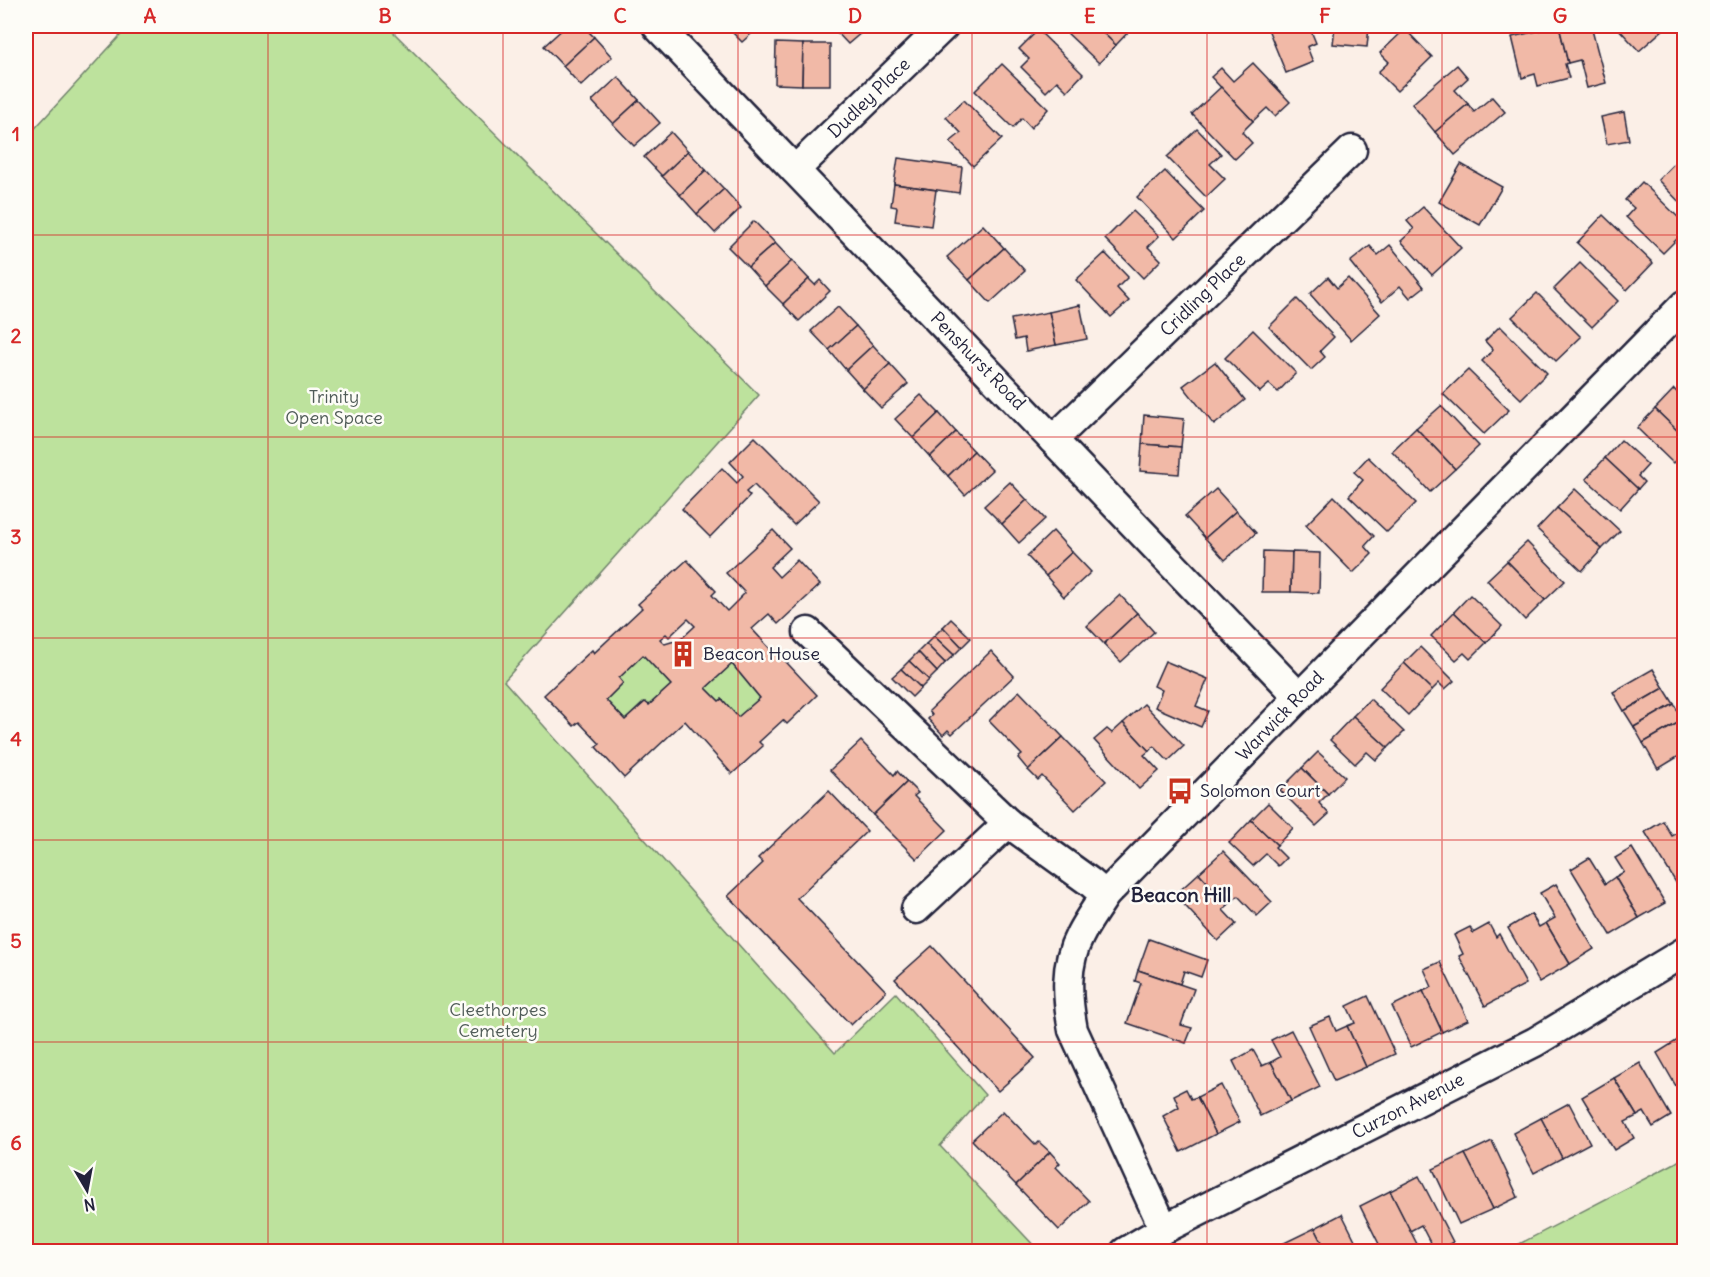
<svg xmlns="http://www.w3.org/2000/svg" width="1710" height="1277" font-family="Delius,sans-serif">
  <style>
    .green { fill: #bde29d; stroke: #70826c; stroke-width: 1.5 }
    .building { fill: #f1b9a7; stroke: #22223b; stroke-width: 1.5; fill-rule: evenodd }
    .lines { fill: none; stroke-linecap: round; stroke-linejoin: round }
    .street-casing { stroke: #22223b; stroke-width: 33 }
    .street { stroke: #fdfcf7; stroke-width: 28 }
    .grid { fill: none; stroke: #d62828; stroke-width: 1.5; stroke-opacity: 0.55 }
    .labels { text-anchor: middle; stroke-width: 5; stroke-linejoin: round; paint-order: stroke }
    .street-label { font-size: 18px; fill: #22223b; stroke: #fdfcf7 }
    .park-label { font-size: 18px; fill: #505c58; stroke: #fdfcf7 }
    .poi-label { font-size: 18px; fill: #22223b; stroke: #fdfcf7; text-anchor: start }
    .neighbourhood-label { font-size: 20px; font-weight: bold; fill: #22223b; stroke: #fdfcf7 }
    .neatline { fill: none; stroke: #d62828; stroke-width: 2 }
    .grid-label { font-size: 20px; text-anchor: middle; font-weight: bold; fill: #d62828 }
  </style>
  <rect width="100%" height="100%" fill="#fbefe7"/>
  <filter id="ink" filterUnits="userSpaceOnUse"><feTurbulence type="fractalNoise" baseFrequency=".0167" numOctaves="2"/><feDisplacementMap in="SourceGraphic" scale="12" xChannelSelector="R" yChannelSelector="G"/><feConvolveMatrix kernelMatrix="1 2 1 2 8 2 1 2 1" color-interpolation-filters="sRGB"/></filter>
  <g filter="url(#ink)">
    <!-- green -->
    <g class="green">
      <path d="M129,26h258l372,369 -255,286 331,372 61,-60 89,102 -45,51 99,105h-1013v-1113z"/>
      <path d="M643,655l28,30 -22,20 -5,-3 -19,18 -19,-20 17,-17 -4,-5z"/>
      <path d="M732,664l28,34 -22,19 -16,-18 -3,2 -13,-13z"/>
      <path d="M1684,1157v94h-178l169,-88z"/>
    </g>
    <!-- building -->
    <g class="building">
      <path d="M566,26h17l11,11 -31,29 -19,-20z"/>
      <path d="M726,26h34l-18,16z"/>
      <path d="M831,26h38l-21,18z"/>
      <path d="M1071,26h25l20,19 -17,18 -34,-32z"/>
      <path d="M1096,26h36l1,1 -17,18z"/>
      <path d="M1276,26h33l7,17 -9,4 6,15 -27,11 -18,-44z"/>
      <path d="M1335,26h39v2l-5,-1 -2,20 -34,-3z"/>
      <path d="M1559,26l9,37 -3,1 4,14 -31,8 -3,-12 -13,4 -10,-41z"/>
      <path d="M1559,26h32l15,57 -19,5 -7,-28 -12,3z"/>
      <path d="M1616,26h46l3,2 -26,23z"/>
      <path d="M1405,29l27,28 -35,34 -19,-19 11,-10 -9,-9z"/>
      <path d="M1038,30l45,44 -16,17 -10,-10 -11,11 -25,-25 8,-8 -10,-10z"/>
      <path d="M594,37l18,20 -31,29 -18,-20z"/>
      <path d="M776,43l27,1 -1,41 -27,-1z"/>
      <path d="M803,44h27v41h-28z"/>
      <path d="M1253,63l37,39 -15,14 -8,-8 -14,13 -42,-44 10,-9 12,13z"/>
      <path d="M1002,64l46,45 -17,19 -9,-10 -9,10 -38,-37z"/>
      <path d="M1457,65l11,13 -13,12 13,14 -33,28 -23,-28z"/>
      <path d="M618,77l21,23 -26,24 -21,-23z"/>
      <path d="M1221,87l32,34 -11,11 10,11 -17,16 -43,-45z"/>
      <path d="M1492,97l13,15 -50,43 -20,-23 33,-28 6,8z"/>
      <path d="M639,100l21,23 -26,23 -21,-22z"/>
      <path d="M964,100l38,39 -29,27 -23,-24 11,-9 -15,-16z"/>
      <path d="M1624,112l5,28 -22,4 -6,-27z"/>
      <path d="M1197,129l24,25 -11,10 15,15 -19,18 -39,-40z"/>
      <path d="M671,132l17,19 -26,25 -18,-19z"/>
      <path d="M688,151l18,19 -26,25 -18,-19z"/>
      <path d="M1684,153v54l-26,-27z"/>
      <path d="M898,158l64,9 -3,26 -65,-9z"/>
      <path d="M1461,164l41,23 -22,38 -41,-23z"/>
      <path d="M706,170l18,19 -27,25 -17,-19z"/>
      <path d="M1165,171l39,40 -28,27 -39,-41z"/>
      <path d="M1642,182l42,41v9l-21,21 -37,-36 8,-9 -9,-8z"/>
      <path d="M894,184l42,6 -5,36 -36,-5 2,-14 -6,-1z"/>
      <path d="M724,189l17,19 -26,25 -18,-19z"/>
      <path d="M1423,207l38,41 -29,27 -31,-34 13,-12 -7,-8z"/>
      <path d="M1133,211l26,25 -11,11 13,13 -18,18 -38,-39z"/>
      <path d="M1603,215l50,48 -26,27 -50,-47z"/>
      <path d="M754,221l21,22 -27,24 -20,-20z"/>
      <path d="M983,225l21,23 -35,32 -22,-23z"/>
      <path d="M775,243l17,18 -27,25 -17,-19z"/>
      <path d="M1390,245l34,42 -14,11 -10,-12 -18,16 -32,-40 20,-16 8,9z"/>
      <path d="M1004,248l21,23 -35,32 -21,-23z"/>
      <path d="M1105,253l23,24 -11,11 12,13 -18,16 -35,-37z"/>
      <path d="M792,261l17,18 -26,25 -18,-18z"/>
      <path d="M1580,263l38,38 -26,26 -38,-38z"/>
      <path d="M1328,277l9,11 11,-10 32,36 -29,26 -41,-46z"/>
      <path d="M809,279l6,6 5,-5 10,11 -31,30 -16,-17z"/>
      <path d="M1537,293l44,44 -25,24 -44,-44z"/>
      <path d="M1297,299l37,38 -14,14 5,6 -14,13 -42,-43z"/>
      <path d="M1080,305l7,34 -31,6 -7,-33z"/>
      <path d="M838,307l18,19 -27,24 -18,-19z"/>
      <path d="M1049,312l7,33 -30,6 -2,-13 -9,2 -4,-21z"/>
      <path d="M856,326l17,19 -27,25 -17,-20z"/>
      <path d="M1500,326l47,47 -26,26 -39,-38 11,-11 -8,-9z"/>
      <path d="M1253,330l43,43 -18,19 -9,-8 -9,8 -35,-34z"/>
      <path d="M873,345l17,19 -27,25 -17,-19z"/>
      <path d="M1215,362l30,38 -31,25 -31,-39z"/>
      <path d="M890,364l18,20 -27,24 -18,-19z"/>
      <path d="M1468,370l41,40 -25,24 -41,-40z"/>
      <path d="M1674,389l10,11v37l-29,-28z"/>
      <path d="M921,395l18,18 -26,25 -18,-19z"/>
      <path d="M1441,406l38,40 -24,23 -39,-41z"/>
      <path d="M1655,409l29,28v14l-11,12 -36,-35z"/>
      <path d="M939,413l17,19 -26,25 -17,-19z"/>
      <path d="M1144,415l40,4 -3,28 -39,-3z"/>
      <path d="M1416,428l39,41 -25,23 -38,-41z"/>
      <path d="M956,432l18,19 -26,25 -18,-19z"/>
      <path d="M755,437l64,64 -25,24 -40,-40 -8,7 4,4 -40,41 -28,-28 40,-41 15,15 6,-7 -13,-14z"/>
      <path d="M1621,440l27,25 -10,11 6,6 -6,7 -33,-31z"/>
      <path d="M1142,444l39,3 -2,27 -39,-3z"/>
      <path d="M974,451l18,19 -27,25 -17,-19z"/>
      <path d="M1368,457l48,46 -29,29 -38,-36 14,-16 -9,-8z"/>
      <path d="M1605,458l33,31 -18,20 -34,-30z"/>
      <path d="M1010,482l17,18 -25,24 -18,-18z"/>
      <path d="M1216,489l20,22 -31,27 -20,-22z"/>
      <path d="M1575,489l45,42 -18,18 -45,-41z"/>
      <path d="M1334,496l40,40 -9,10 7,8 -19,19 -47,-48z"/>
      <path d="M1027,500l18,19 -26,24 -17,-19z"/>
      <path d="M1557,508l45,41 -20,22 -45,-42z"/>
      <path d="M1236,511l20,22 -31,27 -20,-22z"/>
      <path d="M773,530l17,18 -20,19 9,10 18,-17 23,25 -42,39 -9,-10 -17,15 20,22 2,-2 43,46 -30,29 -4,-4 -24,22 4,4 -31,28 -47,-53 -61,57 -28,-31 4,-3 -21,-22 -5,4 -30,-31 48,-45 2,3 48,-45 -4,-4 49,-44 29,31 -4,4 15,16 18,-18 -19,-20zM688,619l7,7 -14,13 -16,5 -5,-5 6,-5 3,3zM643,655l28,30 -22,20 -4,-3 -20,18 -19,-20 17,-17 -4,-5zM732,664l28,34 -22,19 -16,-18 -3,2 -13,-13z"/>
      <path d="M1053,531l19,21 -26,24 -19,-20z"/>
      <path d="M1527,542l38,39 -20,19 -38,-39z"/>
      <path d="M1263,551l29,1 -1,40h-29z"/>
      <path d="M1072,552l19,20 -27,25 -18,-21z"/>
      <path d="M1292,552l28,1 -1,40 -28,-1z"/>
      <path d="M1507,561l38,39 -20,20 -38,-40z"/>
      <path d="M1120,595l17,18 -33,31 -17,-18z"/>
      <path d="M1470,595l32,31 -16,17 -32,-31z"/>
      <path d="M1454,612l32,31 -16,16 -6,-6 -8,7 -25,-24z"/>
      <path d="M1137,613l17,19 -33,30 -17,-18z"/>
      <path d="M951,619l20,19 -9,9 -19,-20z"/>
      <path d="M943,627l19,20 -8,8 -20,-19z"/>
      <path d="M934,636l20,19 -9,8 -19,-19z"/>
      <path d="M926,644l19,19 -8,9 -19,-20z"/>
      <path d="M1420,647l34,34 -9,8 -6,-6 -7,7 -28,-27z"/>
      <path d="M991,651l23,25 -62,58 -4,-4 -5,5 -15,-16 4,-4 -3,-4z"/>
      <path d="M918,652l19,20 -8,8 -20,-19z"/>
      <path d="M909,661l20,19 -8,8 -20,-19z"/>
      <path d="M1165,661l43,18 -12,27 12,5 -7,16 -46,-20 7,-17 -8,-4z"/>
      <path d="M1404,663l28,27 -24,25 -28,-27z"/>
      <path d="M901,669l20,19 -9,9 -20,-20z"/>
      <path d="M1653,669l11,19 -40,23 -11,-19z"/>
      <path d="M1664,688l10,16 -40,23 -10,-16z"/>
      <path d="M1019,691l44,46 -35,33 -10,-12 4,-3 -33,-34z"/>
      <path d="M1370,699l34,33 -16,16 -35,-32z"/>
      <path d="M1144,704l40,42 -16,15 -14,-15 -5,5 -26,-28z"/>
      <path d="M1674,704l9,16 -40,23 -9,-16z"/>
      <path d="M1353,716l35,32 -12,12 -9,-8 -12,12 -25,-24z"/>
      <path d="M1683,720l1,3v30l-26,16 -15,-26z"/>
      <path d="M1123,723l26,28 -5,4 15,16 -20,18 -45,-49 13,-11 5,4z"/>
      <path d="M1063,737l43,44 -31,29 -33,-34 -4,4 -10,-10z"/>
      <path d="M861,741l33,34 3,-4 10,11 -34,33 -43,-45z"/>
      <path d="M1318,752l27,25 -17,17 -26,-26z"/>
      <path d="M1302,768l26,26 -9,9 10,11 -13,12 -36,-36z"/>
      <path d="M907,782l11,11 -4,3 33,34 -30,29 -44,-44z"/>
      <path d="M829,791l38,40 -70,67 89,93 -35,34 -123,-129 35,-33 -5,-5z"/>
      <path d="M1268,803l25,25 -16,17 -26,-25z"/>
      <path d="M1251,820l26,25 -2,2 11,11 -8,8 -12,-12 -13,12 -24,-23z"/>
      <path d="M1663,821l9,15 11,-6 1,2v50l-6,4 -33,-54z"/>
      <path d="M1632,848l33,55 -26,15 -24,-41 9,-5 -9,-14z"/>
      <path d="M1223,851l49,51 -15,14 -19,-20 -10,9 -29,-32z"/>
      <path d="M1589,858l16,26 10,-7 24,41 -28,17 -40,-66z"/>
      <path d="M1199,873l29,32 -5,5 13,14 -18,17 -43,-46z"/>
      <path d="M1556,884l38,65 -24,15 -24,-41 9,-5 -15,-25z"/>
      <path d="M1531,914l8,13 7,-4 24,41 -31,18 -31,-54z"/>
      <path d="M1489,924l7,13 3,-3 27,50 -41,22 -26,-50 4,-2 -9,-19 16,-8 3,6z"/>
      <path d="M1149,939l58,21 -6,17 -17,-6 -4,13 -42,-14z"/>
      <path d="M932,946l103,112 -37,33 -103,-112z"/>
      <path d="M1440,962l28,58 -26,12 -19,-41 9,-4 -8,-18z"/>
      <path d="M1138,970l56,19 -13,36 11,3 -6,15 -59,-20 14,-40 -6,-2z"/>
      <path d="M1423,991l19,41 -31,15 -19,-41z"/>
      <path d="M1368,996l27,58 -29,13 -19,-41 8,-3 -8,-17z"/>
      <path d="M1330,1017l6,14 11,-5 19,41 -32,14 -25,-55z"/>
      <path d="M1291,1030l29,57 -29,14 -20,-39 9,-5 -9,-17z"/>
      <path d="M1684,1036v64l-27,-47z"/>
      <path d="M1253,1050l9,16 9,-4 20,39 -31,15 -27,-55z"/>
      <path d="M1640,1063l31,53 -18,11 -9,-15 -7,4 -23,-38z"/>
      <path d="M1614,1078l23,38 -12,6 9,16 -20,12 -32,-53z"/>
      <path d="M1221,1085l19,37 -24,12 -19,-37z"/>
      <path d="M1186,1089l5,10 6,-2 19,37 -35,18 -18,-36 16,-9 -5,-12z"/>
      <path d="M1569,1103l21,40 -28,15 -21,-40z"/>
      <path d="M1003,1111l33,34 3,-3 11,10 -34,33 -44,-45z"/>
      <path d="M1541,1118l21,40 -28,15 -21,-40z"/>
      <path d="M1492,1141l26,56 -25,12 -28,-55z"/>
      <path d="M1050,1152l10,11 -4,4 33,34 -30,29 -43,-45z"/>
      <path d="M1465,1154l28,55 -34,15 -26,-55z"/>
      <path d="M1419,1176l34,66 -18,10 -14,-27 -11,6 -20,-40z"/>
      <path d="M1390,1191l28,55 -10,6h-25l-23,-46z"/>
      <path d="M1342,1214l19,38h-34l-12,-24z"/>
      <path d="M1315,1228l12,24h-38l-5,-9z"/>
    </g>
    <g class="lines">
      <!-- street casing -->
      <g class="street-casing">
        <g id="street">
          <path d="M657,26l642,671"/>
          <path d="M795,170l149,-144"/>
          <path d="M1053,440l299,-290"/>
          <path d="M808,632l200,191 82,59 15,13"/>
          <path d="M916,909l92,-86"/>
          <path d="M1164,1229l-91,-199c-6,-32 -9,-65 7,-95 7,-14 17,-27 25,-40l579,-590"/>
          <path d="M1125,1252l39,-23 371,-187 149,-90"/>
        </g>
      </g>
      <!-- street -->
      <use href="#street" class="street"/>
    </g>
  </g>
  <!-- grid -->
  <path class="grid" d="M268,26v1226M503,26v1226M738,26v1226M972,26v1226M1207,26v1226M1442,26v1226M26,235h1658M26,437h1658M26,638h1658M26,840h1658M26,1042h1658"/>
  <!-- icons -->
  <defs>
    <g id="building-bare" transform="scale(2.07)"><path d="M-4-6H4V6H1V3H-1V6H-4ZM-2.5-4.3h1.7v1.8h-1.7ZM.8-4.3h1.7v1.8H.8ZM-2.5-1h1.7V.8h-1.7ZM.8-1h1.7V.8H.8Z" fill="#c8321e" stroke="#fdfcf7" stroke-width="2.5" paint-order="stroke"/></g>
    <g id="bus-bare" transform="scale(2.07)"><path d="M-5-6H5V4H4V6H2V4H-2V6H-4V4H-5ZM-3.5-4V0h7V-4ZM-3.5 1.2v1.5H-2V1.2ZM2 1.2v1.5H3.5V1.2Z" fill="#c8321e" stroke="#fdfcf7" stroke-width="2.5" paint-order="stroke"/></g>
  </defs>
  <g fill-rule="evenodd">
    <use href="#building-bare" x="683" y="654"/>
    <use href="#bus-bare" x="1180" y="791"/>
  </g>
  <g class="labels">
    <!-- street labels -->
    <g class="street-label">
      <text transform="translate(869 98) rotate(-44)" y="6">Dudley Place</text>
      <text transform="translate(1203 295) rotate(-44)" y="6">Cridling Place</text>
      <text transform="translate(978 361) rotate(46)" y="6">Penshurst Road</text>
      <text transform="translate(1280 716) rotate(-46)" y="6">Warwick Road</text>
      <text transform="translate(1408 1106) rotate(-27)" y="6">Curzon Avenue</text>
    </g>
    <!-- park labels -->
    <g class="park-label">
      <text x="334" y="403">Trinity<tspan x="334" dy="21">Open Space</tspan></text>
      <text x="498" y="1016">Cleethorpes<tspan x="498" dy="21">Cemetery</tspan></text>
    </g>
    <!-- poi labels -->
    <g class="poi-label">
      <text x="703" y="660">Beacon House</text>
      <text x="1200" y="797">Solomon Court</text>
    </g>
    <!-- neighbourhood labels -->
    <g class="neighbourhood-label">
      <text x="1181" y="902">Beacon Hill</text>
    </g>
  </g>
  <!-- margin -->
  <rect width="1710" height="1277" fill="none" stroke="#fdfcf7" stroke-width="66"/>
  <!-- north arrow -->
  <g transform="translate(87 1190) rotate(170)" stroke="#fdfcf7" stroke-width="4.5" paint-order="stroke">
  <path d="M0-4.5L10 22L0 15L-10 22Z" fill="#22223b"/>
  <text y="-9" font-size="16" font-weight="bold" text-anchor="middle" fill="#22223b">N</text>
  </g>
  <rect x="33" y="33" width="1644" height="1211" class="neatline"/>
  <g class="grid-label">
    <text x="150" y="23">A</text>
    <text x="385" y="23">B</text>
    <text x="620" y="23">C</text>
    <text x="855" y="23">D</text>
    <text x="1090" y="23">E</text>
    <text x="1325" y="23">F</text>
    <text x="1560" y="23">G</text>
    <text x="16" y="141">1</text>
    <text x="16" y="343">2</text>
    <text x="16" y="544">3</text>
    <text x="16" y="746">4</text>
    <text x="16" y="948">5</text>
    <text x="16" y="1150">6</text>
  </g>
</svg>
